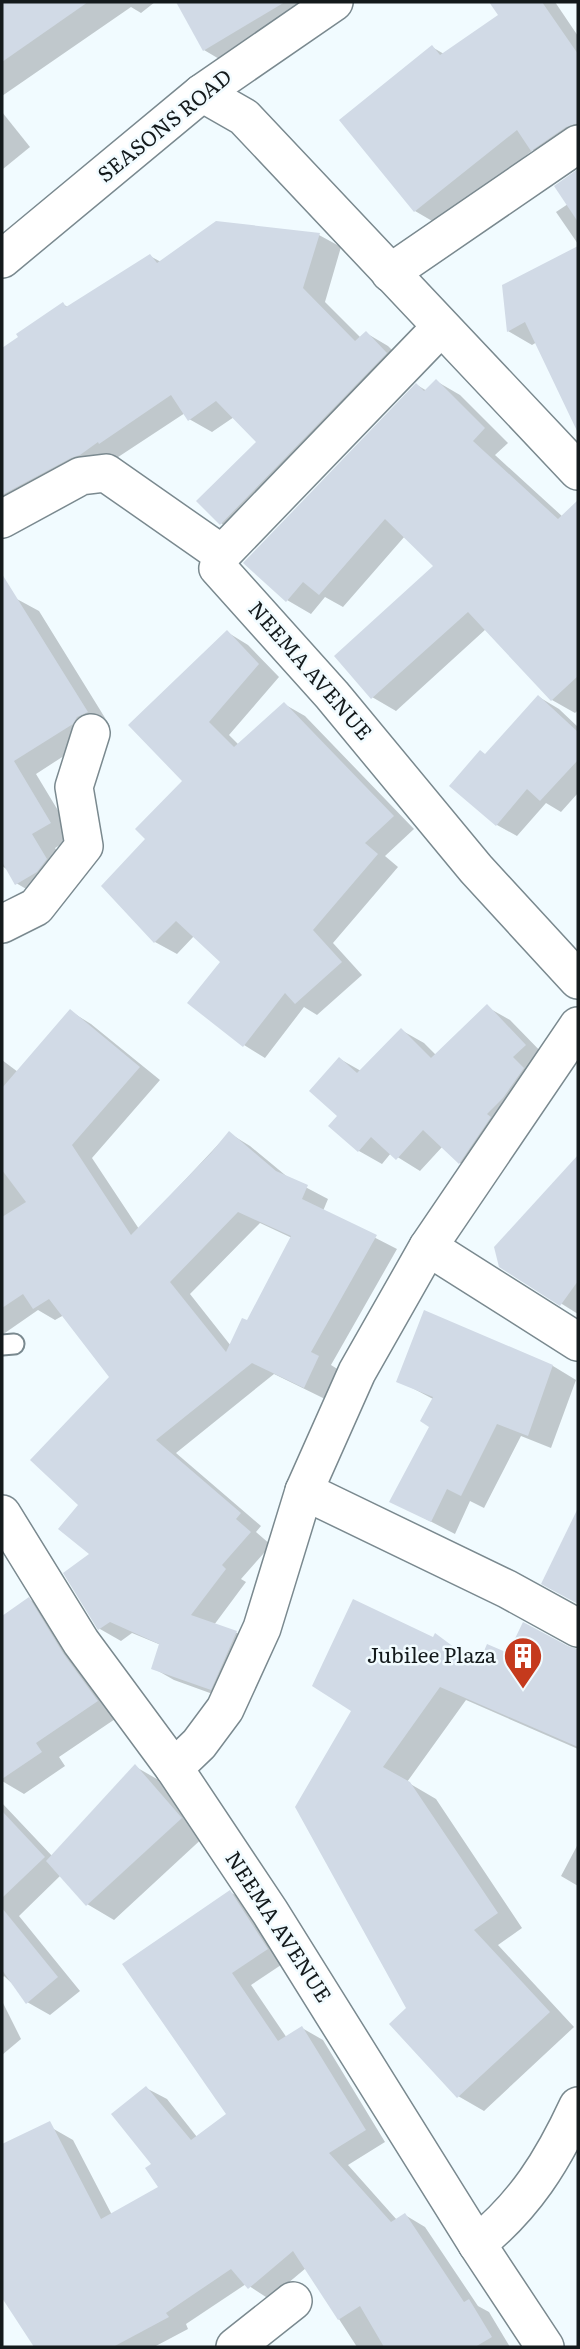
<svg xmlns="http://www.w3.org/2000/svg" width="580" height="2349" font-family="Literata,serif">
  <style>
    .shadow { fill: #0003; fill-rule: evenodd }
    .building { fill: #d1dae6; fill-rule: evenodd }
    .lines { fill: none; stroke-linecap: round; stroke-linejoin: round }
    .lane-casing { stroke: #7a898f; stroke-width: 23 }
    .street-casing { stroke: #7a898f; stroke-width: 40 }
    .lane { stroke: #fff; stroke-width: 19 }
    .street { stroke: #fff; stroke-width: 37 }
    .labels { text-anchor: middle; stroke-width: 5; stroke-linejoin: round; paint-order: stroke }
    .street-label { font-size: 21px; fill: #141a1c; stroke: #f1fbff }
    .poi-label { font-size: 21px; fill: #141a1c; stroke: #f1fbff; text-anchor: end }
  </style>
  <rect width="100%" height="100%" fill="#f1fbff"/>
  <!-- shadow -->
  <g class="shadow">
    <path d="M2,2h153l-14,11 -10,-6 -129,89z"/>
    <path d="M178,2h158l-105,64 -27,-16z"/>
    <path d="M495,2h60l23,34v112l-22,16 -23,-14 -94,75 -24,-14 17,-164 12,7 57,-38 -8,-12z"/>
    <path d="M2,112l28,35 -27,22 -1,-1z"/>
    <path d="M578,171v73l-22,-32 12,-8 -12,-18z"/>
    <path d="M319,235l22,12 -16,55 36,36 5,-5 22,13 20,20 -164,171 -22,-13 -23,-23 60,-59 -25,-25 -22,15 -23,-13 -4,-6 -82,54 -101,57v-174l61,-46 6,4 81,-52 11,6z"/>
    <path d="M578,248v153l-18,-11 -23,-48 -5,3 -24,-14 -4,-45z"/>
    <path d="M436,381l24,14 48,48 -13,12 68,62 7,-7 8,5v195l-3,3 -23,-13 -66,-71 -90,82 -24,-14 64,-130 -31,-31 -62,71 -18,-10 -14,17 -24,-14 -42,-37 172,-178 10,6z"/>
    <path d="M15,598l24,13 71,115 -74,48 38,63 -19,11 15,26 -30,23 -24,-14 -8,-13 -6,-4v-257z"/>
    <path d="M227,632l21,13 31,32 -50,58 10,10 45,-41 21,12 109,113 -29,27 13,11 -65,76 29,32 -45,40 -13,-8 -39,51 -21,-13 -22,-83 -28,-26 -17,18 -22,-12 -52,-56 45,-47 36,-58z"/>
    <path d="M539,697l20,12 19,18v66l-17,19 -15,-9 -29,33 -20,-11 -45,-39 34,-31z"/>
    <path d="M487,1007l23,13 38,39 -66,117 -22,-13 -17,-17 -23,25 -29,-18 -9,11 -23,-13 -28,-26 8,-9 1,-57 21,12 40,-41 23,13 12,12z"/>
    <path d="M70,1011l21,13 69,56 -68,78 47,71 90,-96 21,13 40,33 38,20 -5,12 74,38 -66,116 8,5 -14,29 -51,-25 -98,79 85,73 -5,6 15,13 -30,34 5,3 -32,43 23,8 21,12 -26,56 -58,-21 -21,-12 8,-23 -29,-12 -11,8 -21,-12 -35,-56 27,-19 -11,-49 30,-128 -47,-62 -9,5 -17,-10 -36,25v-275l16,12zM260,1223l32,15 -45,84 -16,24 -41,-52z"/>
    <path d="M578,1157v157l-77,-48 -5,-19z"/>
    <path d="M425,1313l128,53 23,14 -25,68 -30,-12 -37,72 -14,-7 -15,33 -64,-33 40,-75 2,-27 -34,-18z"/>
    <path d="M29,1599l24,14 68,102 -62,42 6,9 -41,28 -22,-13v-163z"/>
    <path d="M436,1636l44,28 29,-9 58,-7 11,3v98l-112,-49 -59,82 29,17 86,129 -24,17 76,82 -90,84 -26,-15 -161,-289z"/>
    <path d="M136,1767l26,15 45,52 -93,86 -27,-16 -26,-29 -42,41 61,75 -30,24 -23,-13 -9,-13 -14,-13 -2,2v-175l51,54z"/>
    <path d="M578,1844v42l-17,-10z"/>
    <path d="M230,1892l20,12 37,57 -36,24 36,53 15,-10 21,12 62,102 -37,23 49,55 8,-5 20,12 53,79 11,6 21,35h-153l-51,-79 -37,31 -23,-15 -60,40 2,5 -34,18h-118l-13,-20 4,-2 -25,-35v-144l38,-18h12l21,12 39,75 49,-27 -8,-24 -7,-76 21,11 30,38 31,-22z"/>
    <path d="M2,2001l19,38 -19,16z"/>
  </g>
  <!-- building -->
  <g class="building">
    <path d="M2,2h86l-86,60z"/>
    <path d="M176,2h109l-82,49z"/>
    <path d="M489,2h53l36,52v69l-12,4 -35,24 -14,-21 -103,82 -75,-92 93,-75 8,10 58,-40z"/>
    <path d="M578,169v53l-24,-36z"/>
    <path d="M216,221l104,12 -17,55 52,53 11,-10 21,22 -167,172 -24,-24 60,-59 -40,-41 -28,20 -17,-26 -72,49 -1,-2 -18,13 -9,3 -69,37v-147l16,-11 -2,-3 47,-32 3,5 84,-53 7,9z"/>
    <path d="M578,246v187l-53,-111 -18,10 -5,-47z"/>
    <path d="M436,379l49,49 -12,13 85,78 20,-19v176l-27,25 -83,-89 -97,87 -37,-43 99,-90 -48,-47 -66,76 -16,-13 -17,20 -43,-39 173,-180 8,8z"/>
    <path d="M2,574l86,138 -11,5 -4,7 -59,37 37,62 -19,11 15,25 -10,13 -22,13 -13,-23z"/>
    <path d="M227,630l32,34 -50,58 25,25 50,-45 110,114 -29,27 13,11 -65,76 29,32 -47,42 -10,-11 -42,54 -56,-44 33,-41 -44,-41 -22,22 -53,-57 44,-47 -10,-10 47,-48 -54,-56z"/>
    <path d="M538,695l40,37v28l-38,41 -13,-12 -31,37 -47,-40 31,-36 5,4z"/>
    <path d="M487,1004l39,41 -13,12 11,11 -21,30 -16,16 4,3 -32,47 -36,-34 -27,30 -25,-23 -13,15 -30,-26 9,-10 -28,-25 30,-34 18,16 44,-45 30,30z"/>
    <path d="M70,1009l70,58 -68,78 59,90 80,-82 18,-22 47,40 32,14 -6,14 75,36 -66,117 8,4 -15,32 -52,-25 -96,77 85,73 -5,6 15,13 -29,33 4,4 -35,46 46,16 -26,59 -60,-21 8,-25 -49,-22 -12,8 -35,-57 26,-19 -31,-25 20,-24 -48,-45 79,-83 -60,-78 -16,10 -10,-15 -21,14v-91l24,-15 -24,-32v-82zM238,1212l53,24 -44,84 -5,-2 -16,34 -56,-70z"/>
    <path d="M578,1155v126l-18,25 -61,-39 -5,-20z"/>
    <path d="M424,1310l129,55 -25,71 -31,-12 -36,72 -14,-7 -16,33 -42,-20 40,-75 -9,-6 13,-24 -37,-15z"/>
    <path d="M578,1508v96l-37,-20z"/>
    <path d="M29,1597l34,56 35,48 -62,42 6,9 -40,27v-163z"/>
    <path d="M353,1599l80,38 2,-4 43,32 9,-21 21,9 15,-31 45,24 10,3v98l-138,-60 -57,80 27,15 88,131 -24,17 76,82 -93,86 -68,-74 17,-16 -111,-201 56,-96 -39,-25z"/>
    <path d="M135,1764l47,54 -96,88 -40,-45z"/>
    <path d="M2,1811l43,46 -43,41z"/>
    <path d="M230,1890l38,59 -36,24 46,68 24,-15 64,104 -37,23 62,69 14,-9 59,89 5,-3 23,38 -17,10h-91l-24,-41 -22,14 -45,-69 -45,38 -17,-20 -65,44 3,4 -56,30h-79l-32,-49v-154l48,-23 51,98 57,-32 -13,-19 6,-4 -40,-50 35,-28 45,54 35,-26 -104,-150z"/>
    <path d="M2,1908l56,69 -32,27 -24,-34z"/>
  </g>
  <g class="lines">
    <!-- lane casing -->
    <g class="lane-casing">
      <path id="lane" d="M2,1345l12,-1"/>
    </g>
    <!-- street casing -->
    <g class="street-casing">
      <g id="street">
        <path d="M202,93l42,24 334,354"/>
        <path d="M2,259l200,-166 132,-91"/>
        <path d="M390,273l188,-129"/>
        <path d="M2,519l79,-43 25,-3 116,81 -4,14 114,127 144,174 102,111"/>
        <path d="M222,554l219,-227"/>
        <path d="M2,924l34,-17 48,-61 -10,-59 17,-54"/>
        <path d="M428,1247l150,95"/>
        <path d="M304,1491l203,98 71,39"/>
        <path d="M2,1514l79,128 93,126 96,144 207,332 68,103"/>
        <path d="M174,1768l25,-24 26,-35 37,-81 42,-137 53,-119 71,-125 150,-221"/>
        <path d="M477,2244c48,-39 75,-82 101,-138"/>
        <path d="M235,2347l58,-46"/>
      </g>
    </g>
    <!-- lane -->
    <use href="#lane" class="lane"/>
    <!-- street -->
    <use href="#street" class="street"/>
  </g>
  <!-- icons -->
  <defs>
    <g id="building-pin" transform="scale(2.0125)"><path d="M0 17L-7.5 6A9.5 9.5 0 1 1 7.5 6Z" fill="#c53a1d" stroke="#f1fbff"/><path d="M-4-6H4V6H1V3H-1V6H-4ZM-2.5-4.3h1.7v1.8h-1.7ZM.8-4.3h1.7v1.8H.8ZM-2.5-1h1.7V.8h-1.7ZM.8-1h1.7V.8H.8Z" fill="#fff"/></g>
  </defs>
  <g fill-rule="evenodd">
    <use href="#building-pin" x="523" y="1656"/>
  </g>
  <g class="labels">
    <!-- street labels -->
    <g class="street-label">
      <text transform="translate(165 126) rotate(-39)" y="7">SEASONS ROAD</text>
      <text transform="translate(310 671) rotate(49)" y="7">NEEMA AVENUE</text>
      <text transform="translate(278 1927) rotate(57)" y="7">NEEMA AVENUE</text>
    </g>
    <!-- poi labels -->
    <g class="poi-label">
      <text x="496" y="1663">Jubilee Plaza</text>
    </g>
  </g>
  <!-- border -->
  <rect width="580" height="2349" fill="none" stroke="#141a1c" stroke-width="7"/>
</svg>
